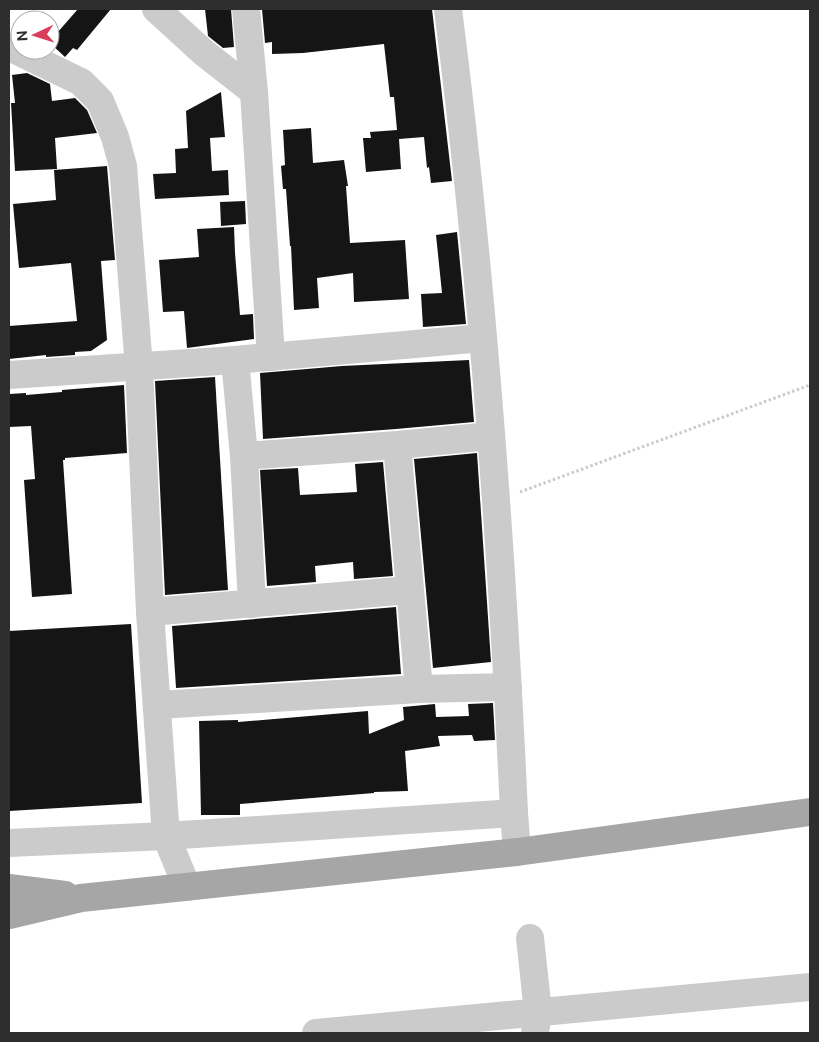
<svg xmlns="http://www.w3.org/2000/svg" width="819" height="1042" font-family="'Public Sans',sans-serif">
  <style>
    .building { fill: #151515 }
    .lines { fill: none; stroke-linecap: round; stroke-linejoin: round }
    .path { stroke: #cbcbcb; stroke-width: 3; stroke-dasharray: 2.5 2.5; stroke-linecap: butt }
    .minor { stroke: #cbcbcb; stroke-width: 28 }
    .major { stroke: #a6a6a6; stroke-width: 28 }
  </style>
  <rect width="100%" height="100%" fill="#fff"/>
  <!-- building -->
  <g class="building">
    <path d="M78,9h33l-34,41 -4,-2 -8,9 -15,-14v-2z"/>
    <path d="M205,9h26l3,38 -11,1 -15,-12z"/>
    <path d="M262,9h170l20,172 -21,2 -2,-16 -2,1 -3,-31 -25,2 2,30 -35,3 -3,-34h8l-1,-6 27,-2 -3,-33h-4l-6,-53 -81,9 -31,1v-12l-7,1z"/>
    <path d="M27,73l23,11 2,17 23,-3 12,12 10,23 -42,5 2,31 -42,2 -4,-68h4l-3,-28z"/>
    <path d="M221,92l4,45 -15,1 2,33 16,-1 1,25 -74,4 -2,-25 23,-1 -1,-24 13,-1 -2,-37z"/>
    <path d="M311,128l2,35 31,-3 4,26h-2l4,57 55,-3 4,59 -55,3 -1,-29 -36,5 2,30 -25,2 -3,-64h-1l-4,-57h-3l-2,-23 4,-1 -2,-35z"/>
    <path d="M107,166l8,94 -14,1 6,79 -16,11 -16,1v3l-29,2v-2l-37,4v-33l68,-5 -6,-58 -52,5 -6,-64 43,-4 -2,-30z"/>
    <path d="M245,201l1,23 -25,2 -1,-24z"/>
    <path d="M234,227l1,26 5,62 13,-1 1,25 -67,9 -3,-37 -21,1 -4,-52 40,-3 -2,-28z"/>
    <path d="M457,232l9,92 -43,3 -2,-33 21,-1 -6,-58z"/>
    <path d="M469,360l5,62 -78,7 -133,10 -3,-66 82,-7z"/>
    <path d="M215,377l13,213 -63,5 -10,-214z"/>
    <path d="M124,385l3,68 -62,5v2h-2l9,134 -40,3 -8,-117 11,-1 -4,-53 -22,1v-33l17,-1v2l36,-3v-2z"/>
    <path d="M477,453l14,209 -58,6 -19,-209z"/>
    <path d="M383,462l10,114 -39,3 -1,-17 -38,4 1,16 -49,4 -7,-116 38,-2 2,27 57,-3 -2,-28z"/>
    <path d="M396,607l5,67 -225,14 -4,-62z"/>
    <path d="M131,624l11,179 -133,8v-180z"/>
    <path d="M493,703l2,37 -21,1 -2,-6 -34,1 2,10 -35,5 3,40 -34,1v1l-134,11v11h-39l-2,-94 39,-1v2l130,-11 1,23 35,-14 -1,-13 32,-3 1,13 33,-1 -1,-12z"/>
  </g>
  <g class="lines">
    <!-- path -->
    <path class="path" d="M520,492l290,-107"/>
    <!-- minor -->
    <g class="minor">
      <path d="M156,9l47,43 51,40"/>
      <path d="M246,9l8,83 17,265"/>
      <path d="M9,47l72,35 19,19 15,36 8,29 16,201 11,245 16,224 21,51"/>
      <path d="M235,360l9,96 8,148"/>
      <path d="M9,375l226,-15 248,-22"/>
      <path d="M397,445l22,244"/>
      <path d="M244,456l153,-11 94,-9"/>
      <path d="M150,612l260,-22"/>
      <path d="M158,705l261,-16 89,-2"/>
      <path d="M514,813l3,39"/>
      <path d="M9,843l157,-7 348,-23c-12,-269 -32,-538 -66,-804"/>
      <path d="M530,938l8,74 -3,21"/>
      <path d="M316,1033l494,-46"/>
    </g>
    <!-- major -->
    <g class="major">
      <path d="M9,888l56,7"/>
      <path d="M9,915l72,-17 436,-46 293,-40"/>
    </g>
  </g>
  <!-- border -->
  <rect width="819" height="1042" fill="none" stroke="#2e2e2e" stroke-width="20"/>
  <!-- north arrow -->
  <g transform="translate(35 35) rotate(266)"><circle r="24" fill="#ffffff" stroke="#ababab"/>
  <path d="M0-4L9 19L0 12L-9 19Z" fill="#d93d5b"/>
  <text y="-8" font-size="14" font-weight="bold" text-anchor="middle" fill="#2e2e2e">N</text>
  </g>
</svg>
